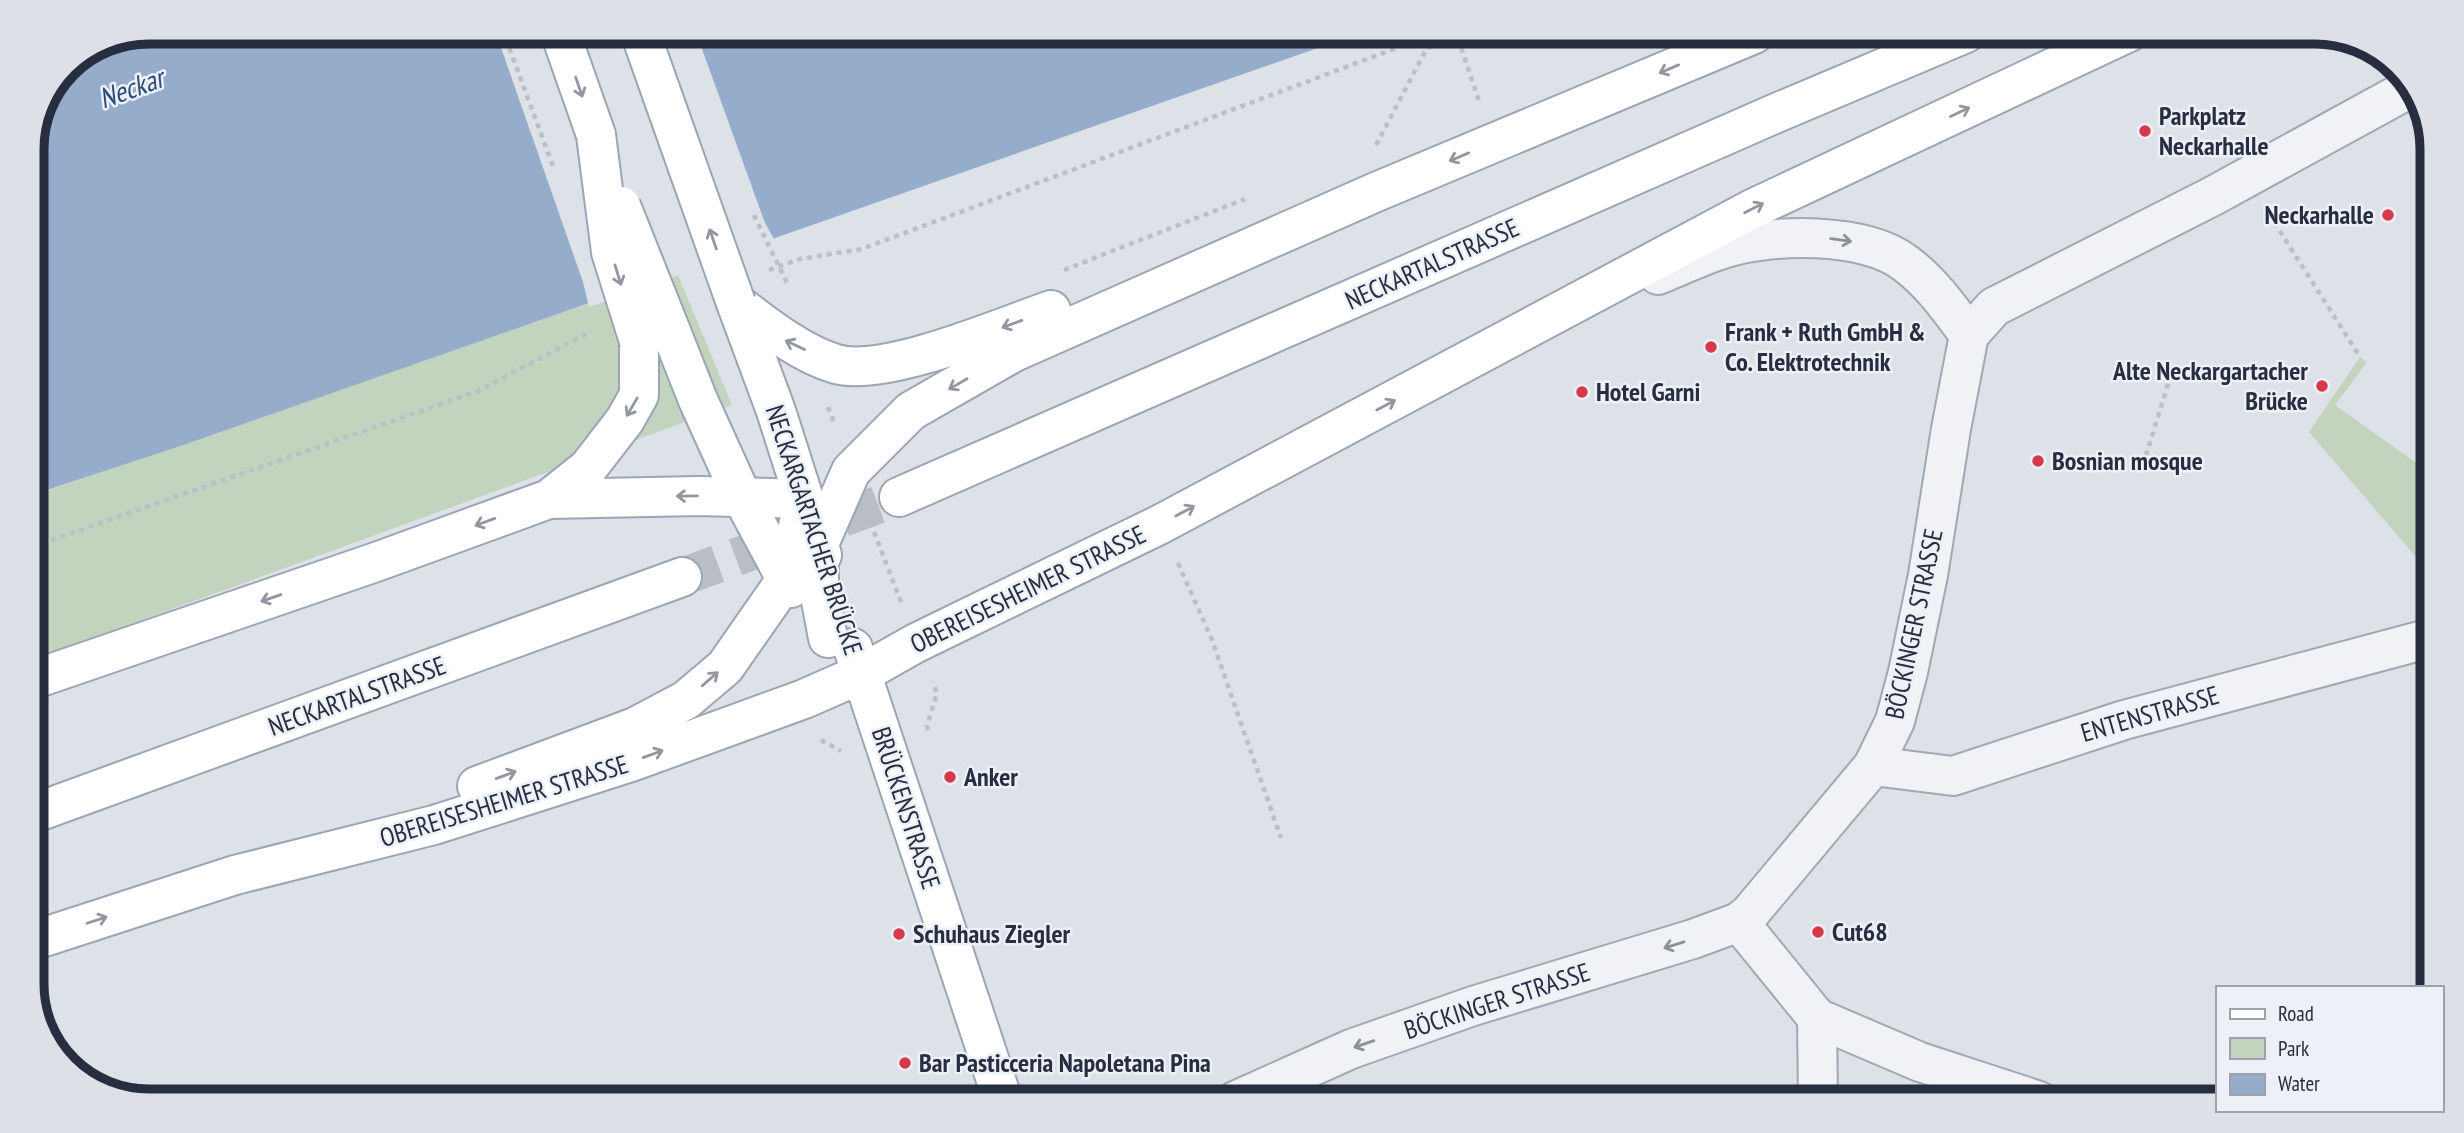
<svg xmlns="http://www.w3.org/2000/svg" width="2464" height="1133" font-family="'PT Sans Narrow',sans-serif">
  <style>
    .green { fill: #c2d3be }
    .water { fill: #95adcb }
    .pier { fill: #dde1e8 }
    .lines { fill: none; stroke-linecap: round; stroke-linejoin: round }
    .major-tunnel { stroke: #b8bdc6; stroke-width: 38; stroke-dasharray: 38 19; stroke-linecap: butt }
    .minor-casing { stroke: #a2a8b2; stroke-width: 42 }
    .major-casing { stroke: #9ca5b5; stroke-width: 42 }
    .path { stroke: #bbbfc7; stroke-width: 4.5; stroke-dasharray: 5 5; stroke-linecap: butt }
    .minor { stroke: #f0f2f6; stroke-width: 38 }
    .major { stroke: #fff; stroke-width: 38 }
    .major-bridge-casing { stroke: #9ca5b5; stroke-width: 42; stroke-linecap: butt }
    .path-bridge { stroke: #bbbfc7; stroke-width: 4.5; stroke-dasharray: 5 5; stroke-linecap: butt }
    .major-bridge { stroke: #fff; stroke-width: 38 }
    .oneway { stroke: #9296a0 }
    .oneway2 { stroke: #8b909b }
    .poi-dot { fill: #d7394a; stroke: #edf0f6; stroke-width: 2.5 }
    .labels { text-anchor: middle; stroke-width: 5; stroke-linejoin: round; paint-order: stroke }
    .poi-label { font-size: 26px; font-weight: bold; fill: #262e40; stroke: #edf0f6; text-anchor: start }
    .street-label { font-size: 26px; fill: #262e40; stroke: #edf0f6 }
    .water-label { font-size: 28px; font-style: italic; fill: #2d4b76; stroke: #edf0f6 }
    .rim { fill: none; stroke: #262e40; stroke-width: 9 }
  </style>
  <rect width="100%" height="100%" fill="#dde1e8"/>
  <!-- green -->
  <g class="green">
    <path d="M677,273l55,132 -700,255v-164z"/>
    <path d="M2360,357l7,5 -32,43 94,67 -1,99 -119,-139z"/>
  </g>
  <!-- water -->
  <path class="water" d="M1355,35l-1166,408 -157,52v-354l34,-76 38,-25z"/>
  <!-- pier -->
  <path class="pier" d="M698,38l67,185 10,18 -186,66 -6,-25 -85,-243z"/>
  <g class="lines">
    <!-- major-tunnel -->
    <path class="major-tunnel" d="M682,577l217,-80"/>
    <!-- minor casing -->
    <g class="minor-casing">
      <g id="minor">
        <path d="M1658,275c22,-9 43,-19 65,-26 47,-16 142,-17 182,14 26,19 45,46 64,72"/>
        <path d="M1873,766l80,10 171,-56 303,-81"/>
        <path d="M1739,922l78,96 103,44 119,39"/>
        <path d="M1817,1018l1,83"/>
        <path d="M1235,1101l116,-52 122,-43 220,-67 46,-17 11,-9 123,-147 22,-45 13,-49 20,-97 23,-146 18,-94 25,-28 219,-111 201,-110"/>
      </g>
    </g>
    <!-- major casing -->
    <g class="major-casing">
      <g id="major">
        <path d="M562,38l34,97"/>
        <path d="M736,303l40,108 46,144"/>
        <path d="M736,303c29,22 65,51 100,61 48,14 166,-37 215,-54"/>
        <path d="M670,329l28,71 44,97 49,91"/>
        <path d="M899,497l882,-386 185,-78"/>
        <path d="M549,499l150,-3 105,3"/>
        <path d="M828,638l-9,-48v-46l32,-73 60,-60 103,-59 362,-160 378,-158"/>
        <path d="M853,648l150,453"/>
        <path d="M32,680l344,-118 173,-63 39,-31 37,-48 14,-25v-54"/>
        <path d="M477,786l158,-59 51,-27 39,-33 60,-86 19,-80"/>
        <path d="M32,814l650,-237"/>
        <path d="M32,941l203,-66 199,-50 197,-63 173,-63 57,-25 55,-31 243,-118 593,-316 377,-177"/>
      </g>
    </g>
    <!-- path -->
    <g class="path">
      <path d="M1467,35l-9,3 21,63"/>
      <path d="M1376,145l51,-97 31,-10"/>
      <path d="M2269,214l91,143"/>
      <path d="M769,270l31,-11 62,-10 569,-214"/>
      <path d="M1064,270l181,-71"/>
      <path d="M828,407l7,18"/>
      <path d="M2143,465l26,-84"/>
      <path d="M874,532l27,70"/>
      <path d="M32,547l446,-156 114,-60"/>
      <path d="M1178,563l34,77 69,198"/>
      <path d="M928,730l-1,-4 10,-33 -5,-11"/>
      <path d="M821,740l20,11"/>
    </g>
    <!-- minor -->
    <use href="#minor" class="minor"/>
    <!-- major -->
    <use href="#major" class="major"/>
    <!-- major-bridge casing -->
    <g class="major-bridge-casing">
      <g id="major-bridge">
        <path d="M642,38l94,265"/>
        <path d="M596,135l15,117 28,89"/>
        <path d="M621,206l49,123"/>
      </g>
    </g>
    <!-- path-bridge -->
    <g class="path-bridge">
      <path d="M506,39l48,130"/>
      <path d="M754,215l33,68"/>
    </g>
    <!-- major-bridge -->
    <use href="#major-bridge" class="major-bridge"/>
  </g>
  <!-- one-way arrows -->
  <defs><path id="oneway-shaft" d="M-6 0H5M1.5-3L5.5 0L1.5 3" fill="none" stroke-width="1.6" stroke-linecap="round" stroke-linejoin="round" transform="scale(1.75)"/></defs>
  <g class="oneway">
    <use href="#oneway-shaft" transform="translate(1669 69) rotate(157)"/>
    <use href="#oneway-shaft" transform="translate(579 87) rotate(71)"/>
    <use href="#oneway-shaft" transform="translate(1960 112) rotate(-25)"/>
    <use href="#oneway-shaft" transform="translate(1459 157) rotate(157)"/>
    <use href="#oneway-shaft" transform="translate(1754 208) rotate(-27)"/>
    <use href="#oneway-shaft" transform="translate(713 239) rotate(-109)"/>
    <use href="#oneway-shaft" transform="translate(618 275) rotate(73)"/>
    <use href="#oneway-shaft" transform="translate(1012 324) rotate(160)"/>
    <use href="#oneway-shaft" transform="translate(795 345) rotate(-155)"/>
    <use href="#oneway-shaft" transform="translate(958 384) rotate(150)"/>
    <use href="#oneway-shaft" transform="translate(1386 405) rotate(-28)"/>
    <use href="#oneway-shaft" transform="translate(632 407) rotate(120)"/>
    <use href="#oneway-shaft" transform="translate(687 496) rotate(179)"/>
    <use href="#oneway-shaft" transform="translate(1185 511) rotate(-28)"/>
    <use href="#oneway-shaft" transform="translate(485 522) rotate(160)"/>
    <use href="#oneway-shaft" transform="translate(271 598) rotate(161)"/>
    <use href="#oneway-shaft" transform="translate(710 679) rotate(-41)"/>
    <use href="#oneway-shaft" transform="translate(653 754) rotate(-20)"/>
    <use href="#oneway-shaft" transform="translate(506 775) rotate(-20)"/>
    <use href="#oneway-shaft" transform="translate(97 920) rotate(-18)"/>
  </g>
  <g class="oneway2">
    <use href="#oneway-shaft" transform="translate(1841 240) rotate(8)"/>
    <use href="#oneway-shaft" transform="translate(1674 945) rotate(163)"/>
    <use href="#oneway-shaft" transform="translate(1364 1044) rotate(161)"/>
  </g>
  <!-- markers -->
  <g class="poi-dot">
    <circle cx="2145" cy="131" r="7"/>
    <circle cx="2388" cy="215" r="7"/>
    <circle cx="1711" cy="347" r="7"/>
    <circle cx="2322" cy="386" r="7"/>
    <circle cx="1582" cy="392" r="7"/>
    <circle cx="2038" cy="461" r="7"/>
    <circle cx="950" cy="777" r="7"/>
    <circle cx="1818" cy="932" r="7"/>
    <circle cx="899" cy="934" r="7"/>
    <circle cx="905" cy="1063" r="7"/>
  </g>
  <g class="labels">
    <!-- poi labels -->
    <g class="poi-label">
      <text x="2159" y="125">Parkplatz<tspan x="2159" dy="30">Neckarhalle</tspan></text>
      <text x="2374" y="224" text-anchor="end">Neckarhalle</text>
      <text x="1725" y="341">Frank + Ruth GmbH &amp;<tspan x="1725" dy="30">Co. Elektrotechnik</tspan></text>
      <text x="2308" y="380" text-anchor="end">Alte Neckargartacher<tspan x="2308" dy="30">Brücke</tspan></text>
      <text x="1596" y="401">Hotel Garni</text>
      <text x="2052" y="470">Bosnian mosque</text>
      <text x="964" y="786">Anker</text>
      <text x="1832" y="941">Cut68</text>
      <text x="913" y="943">Schuhaus Ziegler</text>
      <text x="919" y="1072">Bar Pasticceria Napoletana Pina</text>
    </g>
    <!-- street labels -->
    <g class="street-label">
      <text transform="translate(1432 264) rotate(-24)" y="9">NECKARTALSTRASSE</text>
      <text transform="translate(814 530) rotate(72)" y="9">NECKARGARTACHER BRÜCKE</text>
      <text transform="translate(1028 589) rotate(-26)" y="9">OBEREISESHEIMER STRASSE</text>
      <text transform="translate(1914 624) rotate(-78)" y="9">BÖCKINGER STRASSE</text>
      <text transform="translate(357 696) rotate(-20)" y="9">NECKARTALSTRASSE</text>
      <text transform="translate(2150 714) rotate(-16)" y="9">ENTENSTRASSE</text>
      <text transform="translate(504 801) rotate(-17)" y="9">OBEREISESHEIMER STRASSE</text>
      <text transform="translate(906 808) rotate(72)" y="9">BRÜCKENSTRASSE</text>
      <text transform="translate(1497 1001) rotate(-18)" y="9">BÖCKINGER STRASSE</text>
    </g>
    <!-- water labels -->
    <g class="water-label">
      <text transform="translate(131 88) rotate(-20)" y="10">Neckar</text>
    </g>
  </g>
  <!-- crop -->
  <path d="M0 0H2464V1133H0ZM149 44H2315A105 105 0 0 1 2420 149V984A105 105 0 0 1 2315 1089H149A105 105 0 0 1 44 984V149A105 105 0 0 1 149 44Z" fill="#dde0e7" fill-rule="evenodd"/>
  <path class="rim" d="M149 44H2315A105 105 0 0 1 2420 149V984A105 105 0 0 1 2315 1089H149A105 105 0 0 1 44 984V149A105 105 0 0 1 149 44Z"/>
  <!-- legend -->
  <rect x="2216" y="986" width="228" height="126" fill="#edf0f6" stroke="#9da2ad" stroke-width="2"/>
  <rect x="2230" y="1009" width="35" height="10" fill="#ffffff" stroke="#9da2ad" stroke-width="2"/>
  <text x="2278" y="1021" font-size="21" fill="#262e40">Road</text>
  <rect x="2230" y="1038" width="35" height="21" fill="#c2d3be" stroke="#9da2ad" stroke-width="2"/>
  <text x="2278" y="1056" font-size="21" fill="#262e40">Park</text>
  <rect x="2230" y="1074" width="35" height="21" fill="#95adcb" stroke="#9da2ad" stroke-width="2"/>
  <text x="2278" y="1091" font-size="21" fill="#262e40">Water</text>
</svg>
